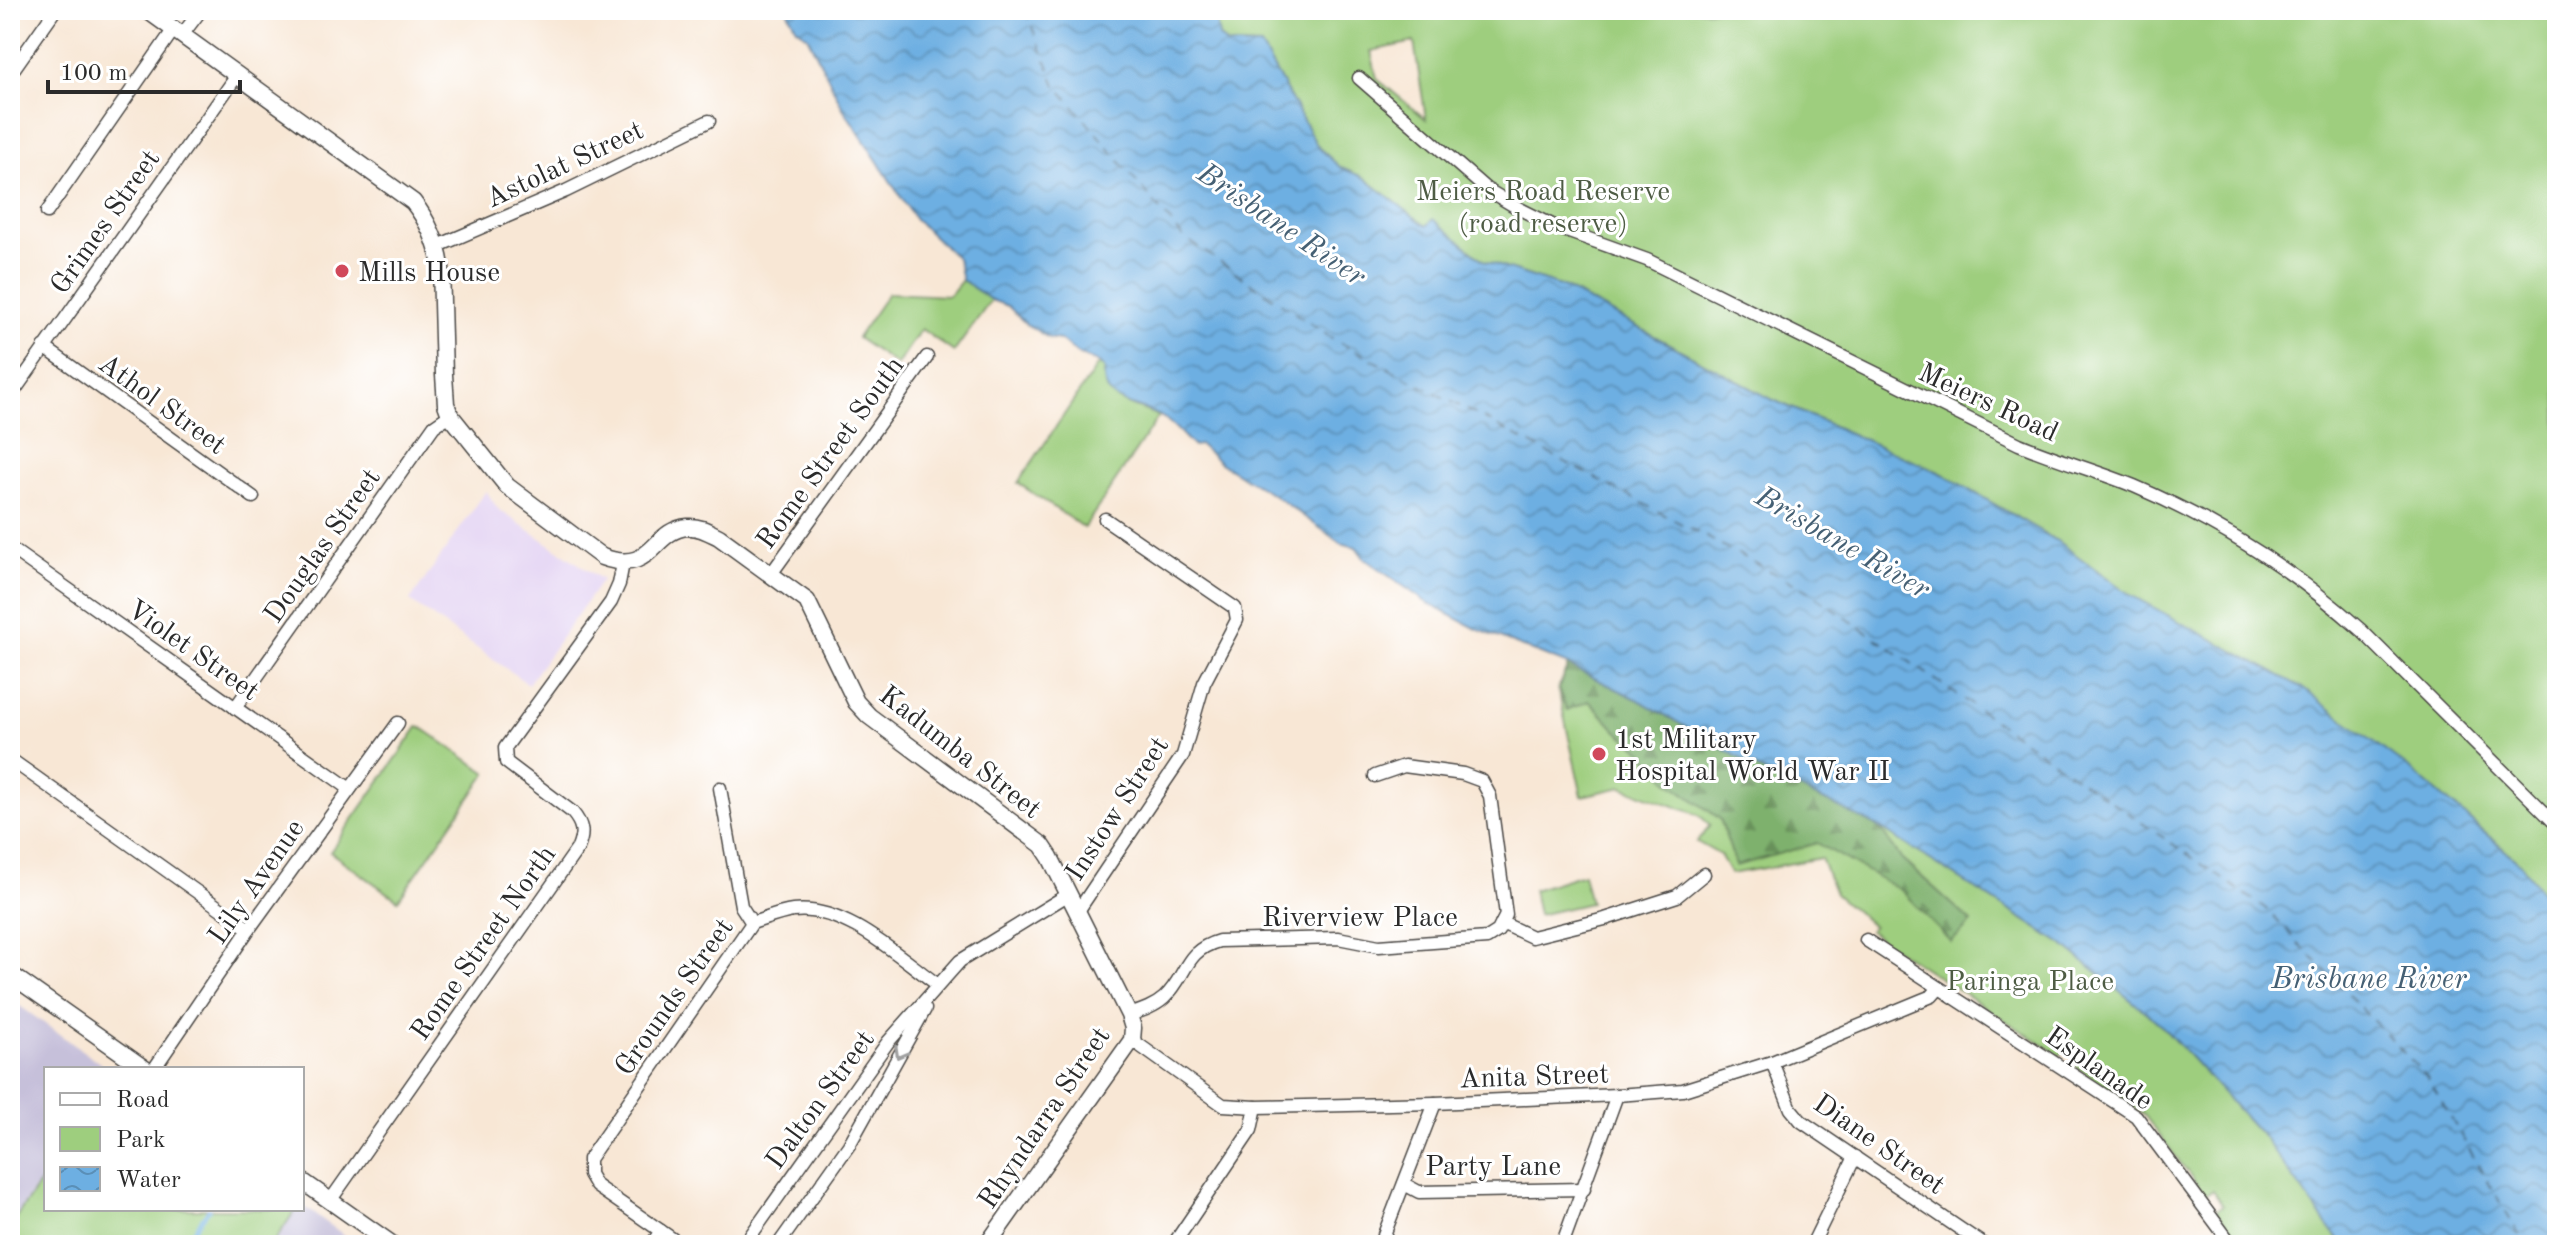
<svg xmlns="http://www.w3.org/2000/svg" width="2567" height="1255" font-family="'Old Standard TT',serif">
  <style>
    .built { fill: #e3d3f3 }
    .industrial { fill: #c6c0da }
    .green { fill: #9ece7e; stroke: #647c54; stroke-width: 2; fill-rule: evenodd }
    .forest { fill: url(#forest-firs); stroke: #546e4c; stroke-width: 2 }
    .water { fill: url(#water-waves); stroke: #4c6d86; stroke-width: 2 }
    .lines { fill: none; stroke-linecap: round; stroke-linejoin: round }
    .stream { stroke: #6dafe2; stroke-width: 4 }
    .ferry { stroke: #456074; stroke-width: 2; stroke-dasharray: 10 8; stroke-linecap: butt }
    .minor-casing { stroke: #4a4744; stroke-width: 15 }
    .tertiary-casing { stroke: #4a4744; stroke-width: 19 }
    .minor { stroke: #fff; stroke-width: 12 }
    .tertiary { stroke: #fff; stroke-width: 16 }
    .oneway { stroke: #a0a0a0 }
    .poi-dot { fill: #d1495b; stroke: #fff; stroke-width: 3 }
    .labels { text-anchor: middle; stroke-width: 6; stroke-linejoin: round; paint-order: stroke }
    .street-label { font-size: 28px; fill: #2b2b2b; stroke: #fff }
    .park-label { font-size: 28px; fill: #4e5c44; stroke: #fff }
    .poi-label { font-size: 28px; fill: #2b2b2b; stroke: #fff; text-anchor: start }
    .water-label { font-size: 30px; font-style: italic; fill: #456074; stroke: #fff }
  </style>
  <defs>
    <pattern id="forest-firs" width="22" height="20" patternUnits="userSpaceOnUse" patternTransform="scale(2)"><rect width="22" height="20" fill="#7eb16d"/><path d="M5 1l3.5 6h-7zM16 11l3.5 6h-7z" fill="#67905a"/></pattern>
    <pattern id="water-waves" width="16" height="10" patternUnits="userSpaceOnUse" patternTransform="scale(2)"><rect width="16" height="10" fill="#6dafe2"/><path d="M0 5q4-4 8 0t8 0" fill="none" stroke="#5a8fb7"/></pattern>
  </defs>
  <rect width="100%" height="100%" fill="#fff"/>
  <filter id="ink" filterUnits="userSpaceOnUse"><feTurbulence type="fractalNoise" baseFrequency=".0125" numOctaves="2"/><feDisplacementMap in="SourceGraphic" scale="16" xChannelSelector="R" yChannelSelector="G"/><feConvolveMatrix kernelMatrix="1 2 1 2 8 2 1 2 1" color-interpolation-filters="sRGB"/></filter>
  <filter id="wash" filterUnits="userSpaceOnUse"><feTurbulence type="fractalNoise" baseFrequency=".006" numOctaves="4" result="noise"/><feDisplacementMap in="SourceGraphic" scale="32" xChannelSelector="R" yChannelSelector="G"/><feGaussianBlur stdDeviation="1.8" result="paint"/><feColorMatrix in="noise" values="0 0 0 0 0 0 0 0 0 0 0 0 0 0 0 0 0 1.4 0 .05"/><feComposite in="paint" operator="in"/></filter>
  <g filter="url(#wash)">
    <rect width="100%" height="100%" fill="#f8e7d5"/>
    <!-- built -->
    <path class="built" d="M486,491l12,18 104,71 -74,104 -118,-83z"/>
    <!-- industrial -->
    <g class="industrial">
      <path d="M10,999l98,70h-62v105l-36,52z"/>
      <path d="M302,1205l56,40h-86l24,-36h6z"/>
    </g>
    <!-- green -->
    <g class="green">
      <path d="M1214,10h1343v904l-36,-50 -105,-90 -284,-178 -75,-55 -116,-68 -170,-74 -208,-112 -79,-26 -51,-41 -7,6 -63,-49 -22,-9 -23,-21 -57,-101 -34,-1 -8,-8zM1414,42l12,77 -49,-40 -6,-28z"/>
      <path d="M962,280l29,20 -37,52 -33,-23 -24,36 -40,-27 31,-45 61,3z"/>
      <path d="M1099,363l6,6c-7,32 31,37 54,47l-75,112 -66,-45z"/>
      <path d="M1568,665l69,34 122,70 120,58 186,119 94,77 106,116 77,106h-101l-25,-35 7,-5 -10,-15 -8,5 -61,-80 -69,-49 5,-7 -15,-10 -5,7 -180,-117 -10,-8 3,-5 -38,-32 -14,-36 -90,16 -11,-19 -23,-13 13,-17 -11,-10 -77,-28 -40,9 -24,-107z"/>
      <path d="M419,726l68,47 -89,127 -68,-48z"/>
      <path d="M1583,874l7,29 -52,12 -5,-25z"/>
      <path d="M46,1174v35h250l-24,36h-262v-19z"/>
    </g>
    <!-- forest -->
    <path class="forest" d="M1568,665l69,34 122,70 120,58 21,30 72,65 -21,20 -49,-51 -85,-48 -81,23 -16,-47 -51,-37 -26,-30 -26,-21 -28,-30 -22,9 -9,-21z"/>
    <!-- water -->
    <path class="water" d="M787,10h427l5,27 8,8 34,1 57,101 23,21 22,9 63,49 7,-7 51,42 79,26 208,112 170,74 116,68 75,55 169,91 115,87 105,90 36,50v331h-215l-77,-106 -106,-116 -94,-77 -186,-119 -120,-58 -122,-70 -69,-34 -91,-36 -48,-25 -64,-45 -9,-12 -15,-4 -67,-48 -54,-32 -20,-18 -7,1c-9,-9 -18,-20 -28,-27 -22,-16 -68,-12 -60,-50l-6,-6 -21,-9 -18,-14 -11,-2 -23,-14 -18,-18 -17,-6 -29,-20 -5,-22 -42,-39 -72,-111 -35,-71 -12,-10z"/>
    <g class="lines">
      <!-- stream -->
      <path class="stream" d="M183,1245l26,-36"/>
      <!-- ferry -->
      <path class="ferry" d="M1025,10l31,75 126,151 148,101 476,253 459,318 162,169 98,168"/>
    </g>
  </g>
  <g filter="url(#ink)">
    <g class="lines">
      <!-- minor casing -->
      <g class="minor-casing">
        <g id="minor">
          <path d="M182,35l19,-25"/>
          <path d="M10,74l45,-64"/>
          <path d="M1359,78l127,111 32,19 40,20 89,32 372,184c38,16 78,27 115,42 84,36 160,84 228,145l195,194"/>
          <path d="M47,212l127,-183"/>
          <path d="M438,246l128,-55 143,-70"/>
          <path d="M44,347l209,150"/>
          <path d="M10,397l228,-323"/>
          <path d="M10,548l340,241"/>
          <path d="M771,574l156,-217"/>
          <path d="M235,708l199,-282 16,-11"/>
          <path d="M10,759l239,170"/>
          <path d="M720,788l21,118 11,17"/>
          <path d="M1078,911l105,-156 21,-72 33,-63 -2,-12 -130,-89"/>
          <path d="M1502,923l30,14 73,-18 72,-23 27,-22"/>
          <path d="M1866,940l270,176 96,129"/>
          <path d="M1129,1015c12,-4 25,-8 35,-17 23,-21 19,-47 55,-57l119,-3 41,8 108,-8 11,-7 8,-16 -16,-119 -8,-15 -19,-7 -59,-8 -29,10"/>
          <path d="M1132,1040l91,65 33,2 179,-4 182,-8 66,-5 89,-28 150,-62 10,-4 7,-8"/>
          <path d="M1772,1062l19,47 10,12 183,124"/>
          <path d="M154,1069l95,-140 149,-206"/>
          <path d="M1404,1184l15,8 165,-3"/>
          <path d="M330,1201l248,-353c6,-15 5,-23 -6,-36l-66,-50 -1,-14 106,-146 8,-18 4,-21"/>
          <path d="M651,1245l10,-14"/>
          <path d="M681,1245l-85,-59 -7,-12v-15l163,-236c13,-4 27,-10 41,-12 51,-7 106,46 145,74"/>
          <path d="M744,1245l144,-203 72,-81 109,-67"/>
          <path d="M778,1245l71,-100 76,-136"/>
          <path d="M1173,1245l78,-115 5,-23"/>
          <path d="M1380,1245l55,-142"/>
          <path d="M1562,1245l55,-150"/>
          <path d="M1812,1245l43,-88"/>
        </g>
      </g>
      <!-- tertiary casing -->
      <g class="tertiary-casing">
        <g id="tertiary">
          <path d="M147,10l266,192c15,19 24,39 28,64l3,109 2,29 4,11 57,71 95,71c52,19 49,-27 86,-30 11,-1 21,5 31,10l88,64 49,101 13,14 173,129 8,12 79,158 4,13 -1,12 -145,205"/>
          <path d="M10,974l135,95"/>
          <path d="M302,1181l91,64"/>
        </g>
      </g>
      <!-- minor -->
      <use href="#minor" class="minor"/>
      <!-- tertiary -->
      <use href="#tertiary" class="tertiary"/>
    </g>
    <!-- one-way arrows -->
    <defs><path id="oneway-chevron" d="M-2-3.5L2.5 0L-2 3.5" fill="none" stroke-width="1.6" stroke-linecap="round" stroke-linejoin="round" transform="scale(2)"/></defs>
    <use class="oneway" href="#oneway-chevron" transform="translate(900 1053) rotate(119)"/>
  </g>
  <!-- markers -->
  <g class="poi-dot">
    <circle cx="342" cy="271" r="8"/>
    <circle cx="1599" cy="754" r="8"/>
  </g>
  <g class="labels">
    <!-- street labels -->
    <g class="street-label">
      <text transform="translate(564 163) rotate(-25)" y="10">Astolat Street</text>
      <text transform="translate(104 221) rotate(-55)" y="10">Grimes Street</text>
      <text transform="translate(1989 401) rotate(25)" y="10">Meiers Road</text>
      <text transform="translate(163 403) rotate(36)" y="10">Athol Street</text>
      <text transform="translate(829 452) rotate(-54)" y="10">Rome Street South</text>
      <text transform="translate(321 545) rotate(-55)" y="10">Douglas Street</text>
      <text transform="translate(194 649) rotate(35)" y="10">Violet Street</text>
      <text transform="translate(961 751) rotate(38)" y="10">Kadumba Street</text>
      <text transform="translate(1116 808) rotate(-57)" y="10">Instow Street</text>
      <text transform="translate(255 881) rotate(-55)" y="10">Lily Avenue</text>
      <text x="1360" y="926">Riverview Place</text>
      <text transform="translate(482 942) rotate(-55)" y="10">Rome Street North</text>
      <text transform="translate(673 996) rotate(-55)" y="10">Grounds Street</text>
      <text transform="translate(2100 1067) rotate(35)" y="10">Esplanade</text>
      <text transform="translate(1534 1075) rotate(-2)" y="10">Anita Street</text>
      <text transform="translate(819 1099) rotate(-54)" y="10">Dalton Street</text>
      <text transform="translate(1043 1117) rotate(-56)" y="10">Rhyndarra Street</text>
      <text transform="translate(1880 1143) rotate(35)" y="10">Diane Street</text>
      <text x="1493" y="1175">Party Lane</text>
    </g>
    <!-- park labels -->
    <g class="park-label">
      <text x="1543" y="200">Meiers Road Reserve<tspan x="1543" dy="32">(road reserve)</tspan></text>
      <text x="2030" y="990">Paringa Place</text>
    </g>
    <!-- poi labels -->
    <g class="poi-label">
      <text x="358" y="281">Mills House</text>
      <text x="1615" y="748">1st Military<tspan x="1615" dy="32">Hospital World War II</tspan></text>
    </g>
    <!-- water labels -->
    <g class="water-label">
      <text transform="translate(1282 224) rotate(34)" y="10">Brisbane River</text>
      <text transform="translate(1843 542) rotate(30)" y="10">Brisbane River</text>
      <text x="2369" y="988">Brisbane River</text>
    </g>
  </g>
  <!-- margin -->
  <rect width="2567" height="1255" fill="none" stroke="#fff" stroke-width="40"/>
  <!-- legend -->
  <rect x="44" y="1067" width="260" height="144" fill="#ffffff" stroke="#aaaaaa" stroke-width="2"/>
  <rect x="60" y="1093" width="40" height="12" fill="#ffffff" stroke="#aaaaaa" stroke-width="2"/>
  <text x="116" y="1107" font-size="24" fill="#2b2b2b">Road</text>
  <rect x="60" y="1127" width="40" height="24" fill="#9ece7e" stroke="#aaaaaa" stroke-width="2"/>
  <text x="116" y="1147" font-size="24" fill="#2b2b2b">Park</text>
  <rect x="60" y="1167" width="40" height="24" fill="url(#water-waves)" stroke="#aaaaaa" stroke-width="2"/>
  <text x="116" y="1187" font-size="24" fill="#2b2b2b">Water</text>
  <!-- scale -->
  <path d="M48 80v12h192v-12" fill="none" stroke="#2b2b2b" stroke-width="4"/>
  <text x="60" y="80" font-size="24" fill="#2b2b2b" stroke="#ffffff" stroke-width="6" paint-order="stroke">100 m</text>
</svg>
